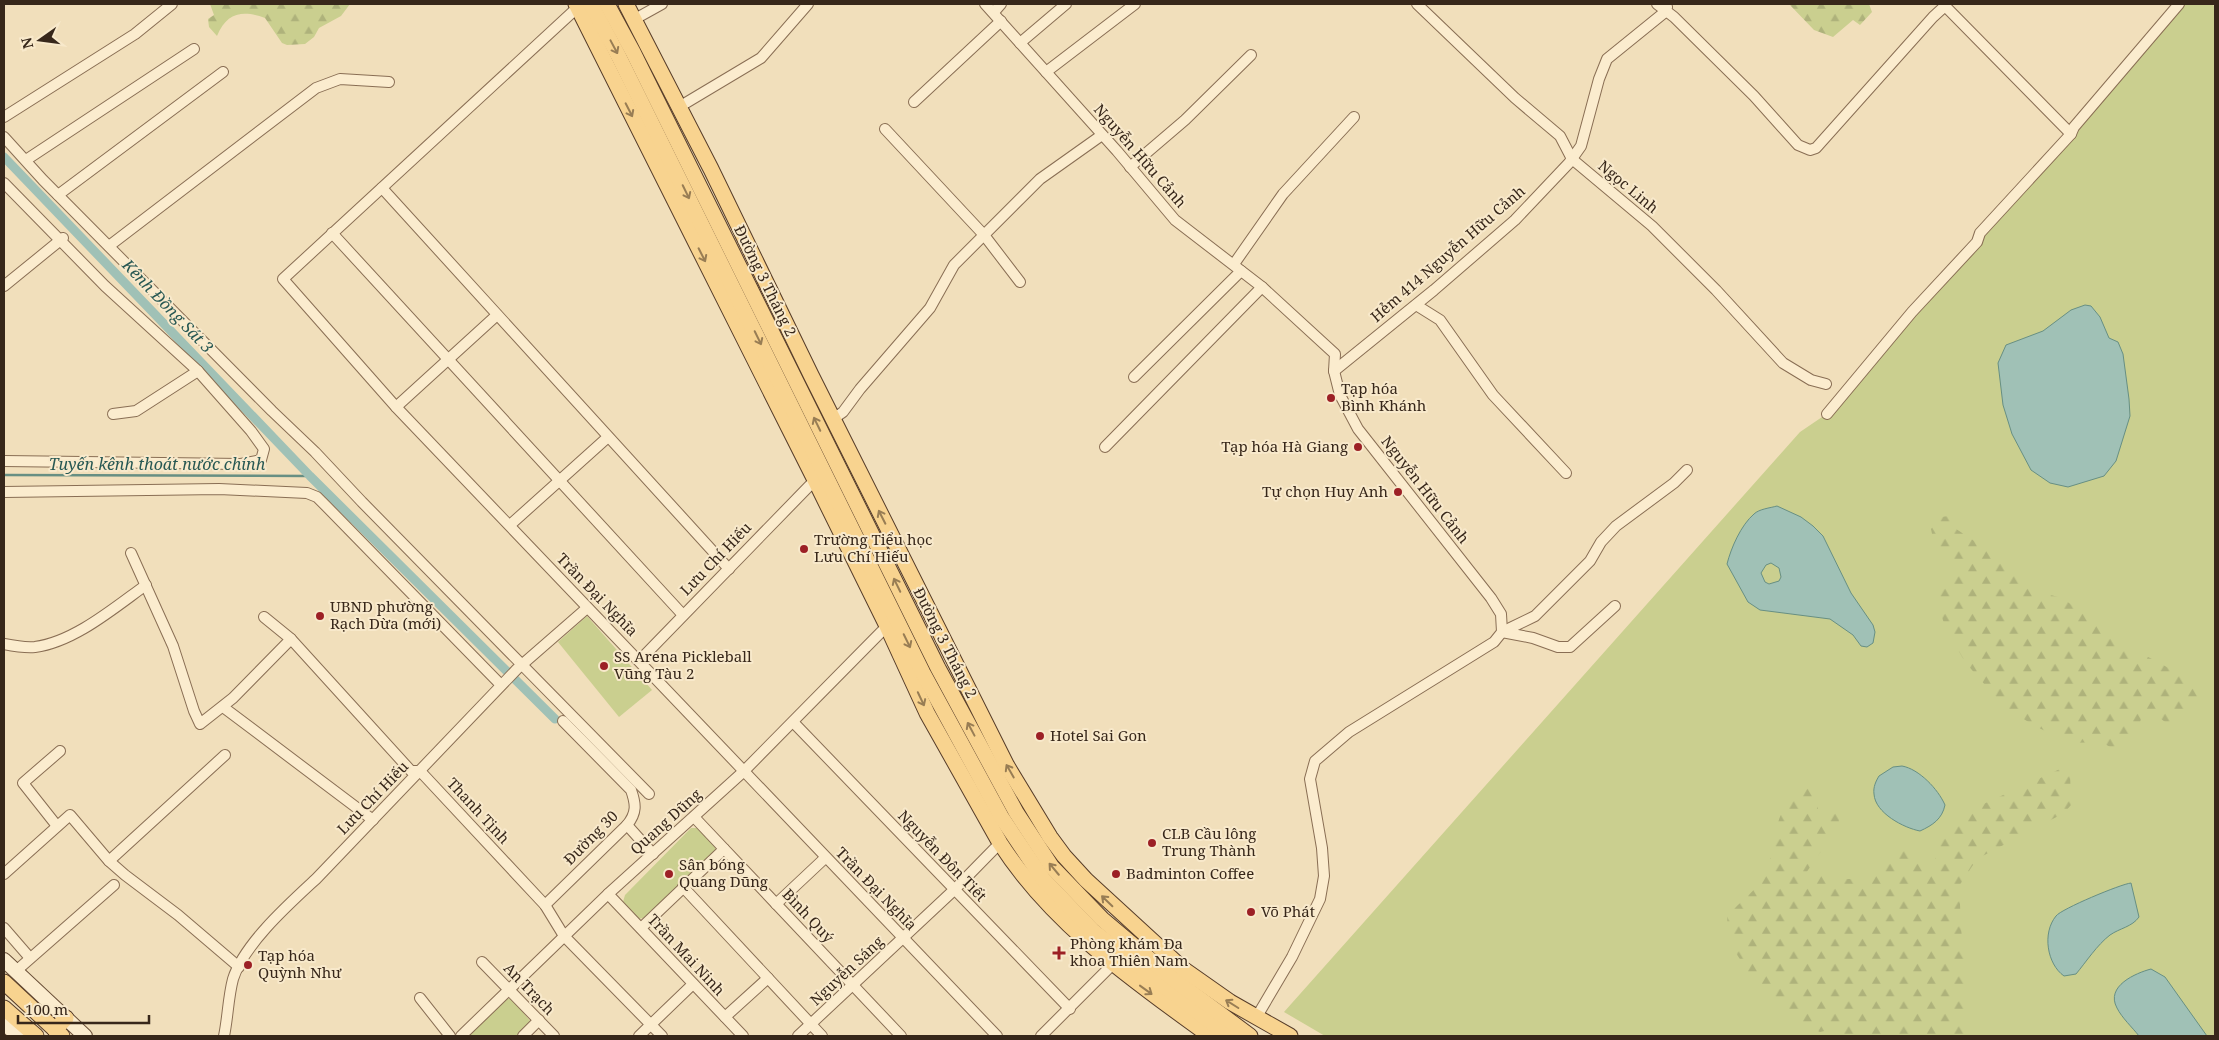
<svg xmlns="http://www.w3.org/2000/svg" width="2219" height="1040" font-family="'Noto Serif',serif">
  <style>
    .green { fill: #cacf8f }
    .forest { fill: url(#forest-firs) }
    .water { fill: #a0c1b6; stroke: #678f83; fill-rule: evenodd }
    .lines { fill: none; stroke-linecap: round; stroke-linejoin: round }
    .stream { stroke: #678f83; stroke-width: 2.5 }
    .canal { stroke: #a0c1b6; stroke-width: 9 }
    .street-casing { stroke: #896e54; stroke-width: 12 }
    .secondary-casing { stroke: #6a4f37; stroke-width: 16 }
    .primary-casing { stroke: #563c29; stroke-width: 17 }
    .street { stroke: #fbecce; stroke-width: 10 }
    .secondary { stroke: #fbecce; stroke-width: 14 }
    .primary { stroke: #f8d38f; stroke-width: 15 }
    .oneway { stroke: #987d54 }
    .poi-dot { fill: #9c2025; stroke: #f8e9cb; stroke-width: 2 }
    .labels { text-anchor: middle; stroke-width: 4; stroke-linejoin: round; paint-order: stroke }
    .street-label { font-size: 15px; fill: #37271a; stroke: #f8e9cb }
    .poi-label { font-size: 15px; fill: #37271a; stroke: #f8e9cb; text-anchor: start }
    .water-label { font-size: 16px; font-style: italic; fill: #285853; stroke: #f8e9cb }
  </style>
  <defs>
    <pattern id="forest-firs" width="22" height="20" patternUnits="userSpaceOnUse" patternTransform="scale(1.25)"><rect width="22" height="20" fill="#cacf8f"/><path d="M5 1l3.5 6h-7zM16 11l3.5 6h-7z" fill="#aeb27b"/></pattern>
  </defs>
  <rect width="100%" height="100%" fill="#f1dfbb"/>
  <!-- green -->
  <g class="green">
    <path d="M2185,4h27l3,3v1029h-890l-41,-24 516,-580 25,-17z"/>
    <path d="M587,616l65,74 -33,27 -61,-75z"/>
    <path d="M691,828h8l17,17 -1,8 -69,64 -7,2 -16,-17 2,-7z"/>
    <path d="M504,999h8l19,23 -15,14h-51z"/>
  </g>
  <!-- forest -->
  <g class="forest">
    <path d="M210,4h140l-9,12 -22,12 -5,9 -9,7 -18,1 -5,-2 -17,-25c-22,-8 -38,-6 -48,18l-8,-9 -1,-8 6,-4z"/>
    <path d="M1789,4h80l3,8 -12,13 -7,-5 -20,17 -19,-7z"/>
    <path d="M1949,516l4,11 23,15 49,42 18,9 19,5 75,53 67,36 -3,9c-13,9 -16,22 -28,32l-21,-16 -11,7 -8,24 -9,6h-11l-11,-7 -32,1 -33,-16 -25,-15 -20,-19 -27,-31 -18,-31 -10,-27v-15l26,-22 -3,-5 -22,-1 -7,-32 10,-12z"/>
    <path d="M2060,769l10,2 1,34 -7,8 -87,46 -18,27 3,56 6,41v53h-126l-9,-7 -13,3 -18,-8 -40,-30 -33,-52 -2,-26c12,-13 29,-26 38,-40 6,-10 5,-22 8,-34 4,-23 16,-53 39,-63l5,18 2,22 15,-10h7l-3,18 -39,56 8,4 5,-12 10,-4 13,8h35l17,-22 15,-13 9,3 10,20 6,5 7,-9 9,-30 36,-27z"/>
  </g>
  <!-- water -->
  <g class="water">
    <path d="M2085,305l6,1 9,11 9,21 9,4 5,12 6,45 1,17 -14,45 -12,15 -36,11 -18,-4 -19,-13 -19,-36 -9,-29 -5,-42 8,-18 37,-14 28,-21z"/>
    <path d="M1777,506l24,11 12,9 10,10 28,57 22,32 2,7 -2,11 -6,4 -6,-1 -8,-11 -23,-16 -70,-9 -12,-8 -21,-38c4,-16 14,-39 27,-50 5,-5 16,-6 23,-8zM1771,563l8,5 2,9 -2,4 -10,3 -4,-2 -4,-9 5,-8z"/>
    <path d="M1902,766c17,3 36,23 43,39 -3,14 -12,20 -25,26 -16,-3 -45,-18 -46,-37 -1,-7 2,-13 5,-18l14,-9z"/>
    <path d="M2131,883l8,34c-7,10 -19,11 -29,18 -13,10 -24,27 -34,39l-12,2c-17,-12 -22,-43 -8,-60 5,-7 65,-32 75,-33z"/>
    <path d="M2151,969l14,8 42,59h-68c-7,-9 -17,-18 -22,-28 -12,-22 19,-35 34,-39z"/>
  </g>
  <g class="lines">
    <!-- stream -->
    <path class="stream" d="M4,475l306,1"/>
    <!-- canal -->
    <path class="canal" d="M4,157l306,319 245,243"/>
    <!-- street casing -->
    <g class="street-casing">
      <g id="street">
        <path d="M985,4l132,147 58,69 87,67 73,67 -1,17 6,24 18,34 133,169 10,16 1,18 -8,10 -145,90 -34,29 -5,18 12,69 2,28 -4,23 -28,58 -36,61"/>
        <path d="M1417,4l98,94 45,38 12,23 80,67 64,64 67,73 28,17 15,4"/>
        <path d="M1657,4l17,13 80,79 44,49 12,5 6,-2 117,-131 12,-11 126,128"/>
        <path d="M578,7l-295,272 113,128 601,629"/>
        <path d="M994,12l7,-8"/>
        <path d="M635,19l27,-15"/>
        <path d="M1020,43l46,-39"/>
        <path d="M1046,72l89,-68"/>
        <path d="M914,102l87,-81"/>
        <path d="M679,107l82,-49 47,-54"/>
        <path d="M4,117l131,-83 37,-30"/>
        <path d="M885,129l99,106 36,47"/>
        <path d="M4,137l39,43 229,231 43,41 47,50 287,292"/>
        <path d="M26,160l168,-111"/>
        <path d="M1130,167l55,-47 66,-65"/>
        <path d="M4,183l101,103 93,85 53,60 13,18 -3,11 -20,4 -237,-3"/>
        <path d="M382,188l347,381"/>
        <path d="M58,195l165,-123"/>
        <path d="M332,233l351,382"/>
        <path d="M109,246l207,-158 24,-9 49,3"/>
        <path d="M1234,264l49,-70 71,-77"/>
        <path d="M4,286l59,-48"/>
        <path d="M1416,305l24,15 53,75 73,78"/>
        <path d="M1334,371l100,-81 81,-70 54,-57 12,-17 18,-67 8,-20 58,-47 2,-5"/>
        <path d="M1134,377l107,-106"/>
        <path d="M396,407l101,-92"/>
        <path d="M113,414l23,-3 62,-40"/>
        <path d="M1827,414l85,-102 65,-70 3,-9 91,-99 3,-7 105,-123"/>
        <path d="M833,419l10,-7 17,-23 70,-81 24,-43 86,-86 62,-44"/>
        <path d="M1105,447l157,-160"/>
        <path d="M4,492l215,-3 88,4 10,4 9,9 175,179"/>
        <path d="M510,525l98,-88"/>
        <path d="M131,553l42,93 21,65 6,13 33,-26 58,-59"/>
        <path d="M1615,606l-45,41h-12l-25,-9 -31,-6 33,-16 55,-55 11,-19 15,-16 58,-43 13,-13"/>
        <path d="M264,617l27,22 120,132h9l125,134 19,31 98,100"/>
        <path d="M4,644c10,2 20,4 31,3 39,-5 79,-39 111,-62"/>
        <path d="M640,660l175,-180"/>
        <path d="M223,707l150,113"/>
        <path d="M793,722l277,287"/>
        <path d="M694,817l207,219"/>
        <path d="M627,825l26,29"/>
        <path d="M57,826l-34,-43 37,-32"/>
        <path d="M109,861l116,-106"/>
        <path d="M4,874l66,-59 39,46 16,14 53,40 61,52"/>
        <path d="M683,887l139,149"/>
        <path d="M608,894l135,142"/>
        <path d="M776,904l49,-46"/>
        <path d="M545,905l82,-80c10,-12 9,-21 4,-35l-68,-69"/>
        <path d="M4,928l26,30"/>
        <path d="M641,928l83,-79"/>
        <path d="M482,962l72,74"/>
        <path d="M16,971l98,-86"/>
        <path d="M420,998l30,38"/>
        <path d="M725,1017l43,-39"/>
        <path d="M224,1036c4,-19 4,-38 9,-57 11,-35 56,-75 83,-100l201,-210 70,-61"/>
        <path d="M461,1036l147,-142 135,-122 144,-146"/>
        <path d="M523,1036l16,-16"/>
        <path d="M639,1036l54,-52"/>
        <path d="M798,1036l156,-146 46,-47"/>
        <path d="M1041,1036l71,-71"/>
      </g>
    </g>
    <!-- secondary casing -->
    <g class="secondary-casing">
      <g id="secondary">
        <path d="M4,960l81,76"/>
        <path d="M4,1023l14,13"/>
      </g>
    </g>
    <!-- primary casing -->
    <g class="primary-casing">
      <g id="primary">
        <path d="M576,4l239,476 72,146 40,87 73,130c53,82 132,136 210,193"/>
        <path d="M591,4l28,53 304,616 79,145 41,61 50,52 136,105"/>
        <path d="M607,4l26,48 305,616 78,144 36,55 50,52 70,59 78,58"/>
        <path d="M626,4l85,165 100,206 196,391 43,71 14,19 22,24 97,89 47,33 60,34"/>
        <path d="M4,982l58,54"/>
        <path d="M4,1008l32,28"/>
        <path d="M55,1030l11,-12"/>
      </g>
    </g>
    <!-- street -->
    <use href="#street" class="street"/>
    <!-- secondary -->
    <use href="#secondary" class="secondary"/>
    <!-- primary -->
    <use href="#primary" class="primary"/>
  </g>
  <!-- one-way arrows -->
  <defs><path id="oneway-shaft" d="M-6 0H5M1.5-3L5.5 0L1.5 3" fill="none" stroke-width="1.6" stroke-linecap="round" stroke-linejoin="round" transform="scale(1.25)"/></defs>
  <g class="oneway">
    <use href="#oneway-shaft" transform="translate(614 47) rotate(62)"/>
    <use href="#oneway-shaft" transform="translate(629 110) rotate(63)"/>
    <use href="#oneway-shaft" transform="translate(686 192) rotate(64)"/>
    <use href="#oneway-shaft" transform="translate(702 255) rotate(63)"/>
    <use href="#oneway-shaft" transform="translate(758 338) rotate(64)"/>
    <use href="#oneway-shaft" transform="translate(817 424) rotate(-116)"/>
    <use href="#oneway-shaft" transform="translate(882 517) rotate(-117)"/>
    <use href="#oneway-shaft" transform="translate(897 585) rotate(-116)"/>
    <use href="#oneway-shaft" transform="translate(907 641) rotate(64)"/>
    <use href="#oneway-shaft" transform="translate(921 699) rotate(65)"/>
    <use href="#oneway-shaft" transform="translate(971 729) rotate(-118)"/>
    <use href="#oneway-shaft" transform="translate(1010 771) rotate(-120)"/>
    <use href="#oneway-shaft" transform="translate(1054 869) rotate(-130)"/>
    <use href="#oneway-shaft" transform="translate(1107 901) rotate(-136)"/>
    <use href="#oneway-shaft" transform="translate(1146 990) rotate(36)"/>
    <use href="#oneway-shaft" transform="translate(1232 1004) rotate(-148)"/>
  </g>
  <!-- markers -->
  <g class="poi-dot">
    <circle cx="1331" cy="398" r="5"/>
    <circle cx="1358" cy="447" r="5"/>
    <circle cx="1398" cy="492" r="5"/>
    <circle cx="804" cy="549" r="5"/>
    <circle cx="320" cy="616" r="5"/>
    <circle cx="604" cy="666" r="5"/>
    <circle cx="1040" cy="736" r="5"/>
    <circle cx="1152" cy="843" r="5"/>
    <circle cx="669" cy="874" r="5"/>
    <circle cx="1116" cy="874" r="5"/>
    <circle cx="1251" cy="912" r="5"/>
    <path d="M1056.5 945.5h5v5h5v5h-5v5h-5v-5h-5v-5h5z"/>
    <circle cx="248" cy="965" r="5"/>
  </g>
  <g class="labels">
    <!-- street labels -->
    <g class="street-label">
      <text transform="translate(1140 156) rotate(49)" y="5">Nguyễn Hữu Cảnh</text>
      <text transform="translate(1628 187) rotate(40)" y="5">Ngọc Linh</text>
      <text transform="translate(1448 254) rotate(-41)" y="5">Hẻm 414 Nguyễn Hữu Cảnh</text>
      <text transform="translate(765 281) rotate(64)" y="5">Đường 3 Tháng 2</text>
      <text transform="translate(1425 490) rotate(52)" y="5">Nguyễn Hữu Cảnh</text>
      <text transform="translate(716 559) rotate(-46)" y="5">Lưu Chí Hiếu</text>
      <text transform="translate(597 595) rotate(46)" y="5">Trần Đại Nghĩa</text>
      <text transform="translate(945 643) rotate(63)" y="5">Đường 3 Tháng 2</text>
      <text transform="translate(373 798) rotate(-46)" y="5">Lưu Chí Hiếu</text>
      <text transform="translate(478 811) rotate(47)" y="5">Thanh Tịnh</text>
      <text transform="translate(666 822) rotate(-42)" y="5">Quang Dũng</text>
      <text transform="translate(591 838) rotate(-45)" y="5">Đường 30</text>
      <text transform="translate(942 856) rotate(46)" y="5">Nguyễn Đôn Tiết</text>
      <text transform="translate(876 889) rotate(46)" y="5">Trần Đại Nghĩa</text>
      <text transform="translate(808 916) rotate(47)" y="5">Bình Quý</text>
      <text transform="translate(686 955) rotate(47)" y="5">Trần Mai Ninh</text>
      <text transform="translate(847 971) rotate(-43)" y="5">Nguyễn Sáng</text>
      <text transform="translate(529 989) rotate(46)" y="5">An Trạch</text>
    </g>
    <!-- poi labels -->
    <g class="poi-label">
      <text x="1341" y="394">Tạp hóa<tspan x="1341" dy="17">Bình Khánh</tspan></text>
      <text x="1348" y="452" text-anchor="end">Tạp hóa Hà Giang</text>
      <text x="1388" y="497" text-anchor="end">Tự chọn Huy Anh</text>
      <text x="814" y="545">Trường Tiểu học<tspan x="814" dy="17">Lưu Chí Hiếu</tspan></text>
      <text x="330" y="612">UBND phường<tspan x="330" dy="17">Rạch Dừa (mới)</tspan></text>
      <text x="614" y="662">SS Arena Pickleball<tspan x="614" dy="17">Vũng Tàu 2</tspan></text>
      <text x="1050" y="741">Hotel Sai Gon</text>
      <text x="1162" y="839">CLB Cầu lông<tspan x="1162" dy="17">Trung Thành</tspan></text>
      <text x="679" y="870">Sân bóng<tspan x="679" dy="17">Quang Dũng</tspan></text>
      <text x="1126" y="879">Badminton Coffee</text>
      <text x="1261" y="917">Võ Phát</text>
      <text x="1070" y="949">Phòng khám Đa<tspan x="1070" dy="17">khoa Thiên Nam</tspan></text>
      <text x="258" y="961">Tạp hóa<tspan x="258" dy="17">Quỳnh Như</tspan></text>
    </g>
    <!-- water labels -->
    <g class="water-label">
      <text transform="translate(168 306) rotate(46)" y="6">Kênh Đồng Sát 3</text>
      <text x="157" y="470">Tuyến kênh thoát nước chính</text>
    </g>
  </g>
  <!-- border -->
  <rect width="2219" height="1040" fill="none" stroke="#37271a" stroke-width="10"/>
  <!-- north arrow -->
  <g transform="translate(40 40) rotate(256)" stroke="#f8e9cb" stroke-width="4" paint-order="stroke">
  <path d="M0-4L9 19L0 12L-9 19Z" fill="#37271a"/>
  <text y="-8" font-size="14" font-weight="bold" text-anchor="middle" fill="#37271a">N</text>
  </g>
  <!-- scale -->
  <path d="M18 1015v8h131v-8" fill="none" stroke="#37271a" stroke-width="2.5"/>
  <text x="25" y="1015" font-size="15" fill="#37271a" stroke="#f8e9cb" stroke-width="4" paint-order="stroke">100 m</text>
</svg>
